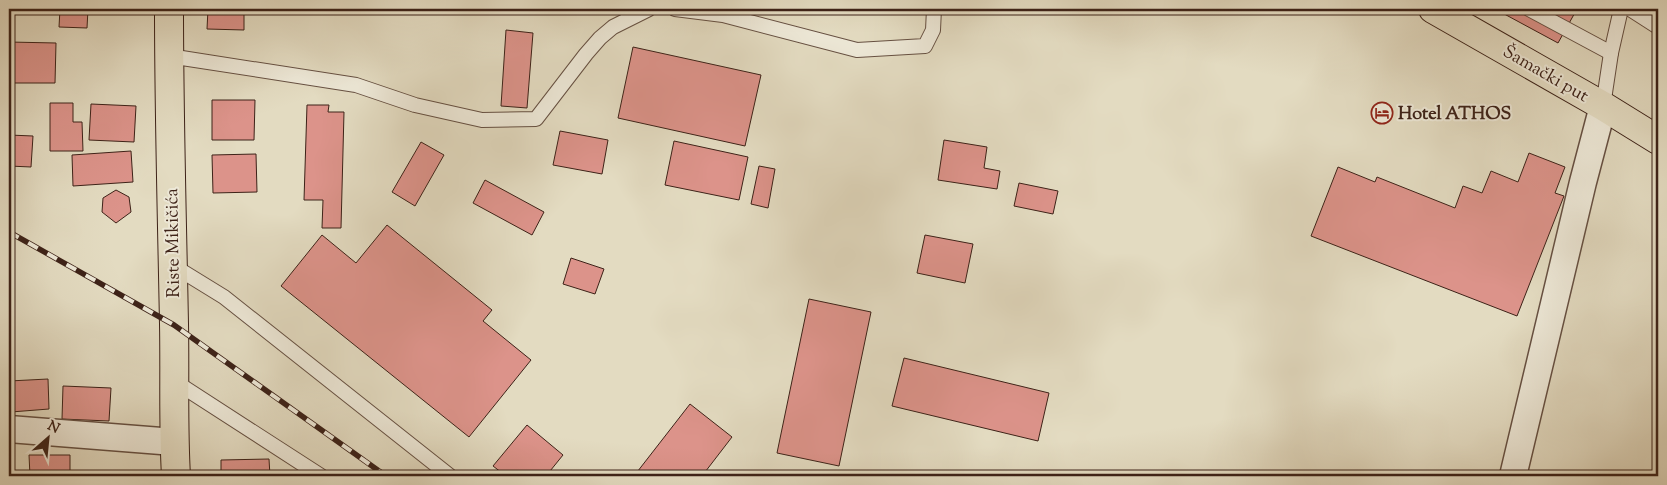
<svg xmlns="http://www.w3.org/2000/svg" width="1667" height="485" font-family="'Sorts Mill Goudy',serif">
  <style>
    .building { fill: #dc938a; stroke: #3d2218 }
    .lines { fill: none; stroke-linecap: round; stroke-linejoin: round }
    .lane-casing { stroke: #665042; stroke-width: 16 }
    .street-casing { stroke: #665042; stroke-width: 29 }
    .primary-casing { stroke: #3d2218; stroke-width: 30 }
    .lane { stroke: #ede8d7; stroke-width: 14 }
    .street { stroke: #ede8d7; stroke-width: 26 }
    .primary { stroke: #e3dbc1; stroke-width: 28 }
    .rail-casing { stroke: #3d2218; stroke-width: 5.5 }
    .rail { stroke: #ede8d7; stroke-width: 4; stroke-dasharray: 11; stroke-linecap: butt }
    .labels { text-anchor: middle; stroke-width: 4; stroke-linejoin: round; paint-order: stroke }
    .street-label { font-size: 18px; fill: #3d2218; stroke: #ede8d7 }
    .poi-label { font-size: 18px; font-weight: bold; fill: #3d2218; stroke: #ede8d7; text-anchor: start }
  </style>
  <rect width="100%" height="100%" fill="#e3dbc1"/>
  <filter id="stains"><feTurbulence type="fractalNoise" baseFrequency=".004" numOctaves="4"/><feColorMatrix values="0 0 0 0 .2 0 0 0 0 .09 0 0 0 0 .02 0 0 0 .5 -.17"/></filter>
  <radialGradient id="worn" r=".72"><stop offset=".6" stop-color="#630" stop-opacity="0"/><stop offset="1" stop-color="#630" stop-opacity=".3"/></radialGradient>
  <!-- building -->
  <g class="building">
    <path d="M60,9h28l-1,19 -28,-1z"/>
    <path d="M208,9h36v21l-37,-1z"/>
    <path d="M1495,9h82l-19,34z"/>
    <path d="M506,30l27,3 -6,75 -26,-2z"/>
    <path d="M9,42l47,1 -1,40h-46z"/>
    <path d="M633,47l128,28 -16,71 -127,-28z"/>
    <path d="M212,100h43l-1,40h-42z"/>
    <path d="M50,103h23v19h9l1,29h-33z"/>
    <path d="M91,104l45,2 -2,36 -45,-2z"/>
    <path d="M307,105h22l-1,7h16l-3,116h-19l1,-28h-19z"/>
    <path d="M560,131l48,9 -6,34 -49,-9z"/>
    <path d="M9,135l24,1 -2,31 -22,-1z"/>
    <path d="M944,140l43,7 -3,21 16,3 -3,18 -59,-9z"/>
    <path d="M674,141l74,16 -9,43 -74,-15z"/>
    <path d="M421,142l23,13 -29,51 -23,-14z"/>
    <path d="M131,151l2,31 -60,4 -1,-31z"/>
    <path d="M1529,153l36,14 -10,26 9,3 -47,120 -206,-80 27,-69 37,15 2,-5 78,31 8,-22 19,7 9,-22 27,11z"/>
    <path d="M256,154l1,38 -44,1 -1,-38z"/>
    <path d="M759,166l16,3 -7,39 -17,-4z"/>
    <path d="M485,180l59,32 -12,23 -59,-32z"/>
    <path d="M1019,183l39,8 -5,23 -39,-8z"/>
    <path d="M116,190l13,7 2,15 -15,11 -14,-11 1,-14z"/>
    <path d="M387,225l105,85 -9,11 48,39 -62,77 -188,-151 41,-51 34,28z"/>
    <path d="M925,235l48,9 -8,39 -48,-10z"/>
    <path d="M571,258l33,11 -9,25 -32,-10z"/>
    <path d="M809,299l62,13 -32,154 -62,-13z"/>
    <path d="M904,358l145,35 -11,48 -146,-35z"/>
    <path d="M48,379l1,30 -38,3 -2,-31z"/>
    <path d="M63,386l48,2 -2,33 -47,-2z"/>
    <path d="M690,404l42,33 -30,39h-68z"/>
    <path d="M527,425l36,30 -17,21h-40l-13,-10z"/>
    <path d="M29,455h41v21h-40z"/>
    <path d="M269,459l1,17h-49v-16z"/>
  </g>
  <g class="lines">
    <!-- lane casing -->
    <g class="lane-casing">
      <g id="lane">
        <path d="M675,9l48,6 134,35 68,-4 8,-16 1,-21"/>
        <path d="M1529,9l82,44"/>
        <path d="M1630,9l28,18"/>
        <path d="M169,56l187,29 59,20 67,15 54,-1 50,-65 14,-16 13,-11 36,-18"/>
        <path d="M1603,106l8,-53 10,-44"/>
        <path d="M172,265l52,32 226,179"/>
        <path d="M174,381l147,95"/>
      </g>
    </g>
    <!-- street casing -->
    <g class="street-casing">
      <g id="street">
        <path d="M9,429l165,13"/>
        <path d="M1513,476l70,-294 20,-76"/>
      </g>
    </g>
    <!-- primary casing -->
    <g class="primary-casing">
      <g id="primary">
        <path d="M169,9c0,105 3,210 5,315 1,51 -1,102 2,152"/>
        <path d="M1433,9l170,97 55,34"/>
      </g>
    </g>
    <!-- lane -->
    <use href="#lane" class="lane"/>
    <!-- street -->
    <use href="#street" class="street"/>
    <!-- primary -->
    <use href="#primary" class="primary"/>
    <!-- rail casing -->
    <g class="rail-casing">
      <path id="rail" d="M9,232l165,93 212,151"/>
    </g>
    <!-- rail -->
    <use href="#rail" class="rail"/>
  </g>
  <!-- icons -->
  <defs>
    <g id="hotel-ring" transform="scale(1.125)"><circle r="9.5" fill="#ede8d7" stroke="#8f2418" stroke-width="1.5"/><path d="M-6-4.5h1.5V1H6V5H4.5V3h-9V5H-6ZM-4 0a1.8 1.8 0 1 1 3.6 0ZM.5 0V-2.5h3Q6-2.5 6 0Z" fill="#8f2418"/></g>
  </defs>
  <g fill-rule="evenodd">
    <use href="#hotel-ring" x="1382" y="113"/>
  </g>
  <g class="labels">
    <!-- street labels -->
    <g class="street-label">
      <text transform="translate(1546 73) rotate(30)" y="6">Šamački put</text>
      <text transform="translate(172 243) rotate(-91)" y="6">Riste Mikičića</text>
    </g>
    <!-- poi labels -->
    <g class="poi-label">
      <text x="1398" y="119">Hotel ATHOS</text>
    </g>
  </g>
  <!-- margin -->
  <rect width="1667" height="485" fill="none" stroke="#e3dbc1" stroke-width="30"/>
  <rect x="10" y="10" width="1647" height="465" fill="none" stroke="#3d2218" stroke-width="2.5"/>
  <rect x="15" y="15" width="1637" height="455" fill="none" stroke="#3d2218"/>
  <!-- north arrow -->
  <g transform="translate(48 438) rotate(27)" stroke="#ede8d7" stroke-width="4" paint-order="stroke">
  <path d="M0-4L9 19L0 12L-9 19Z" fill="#3d2218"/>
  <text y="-8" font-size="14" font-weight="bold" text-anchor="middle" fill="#3d2218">N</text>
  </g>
  <rect width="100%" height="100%" filter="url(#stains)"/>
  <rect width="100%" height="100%" fill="url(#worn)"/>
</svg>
